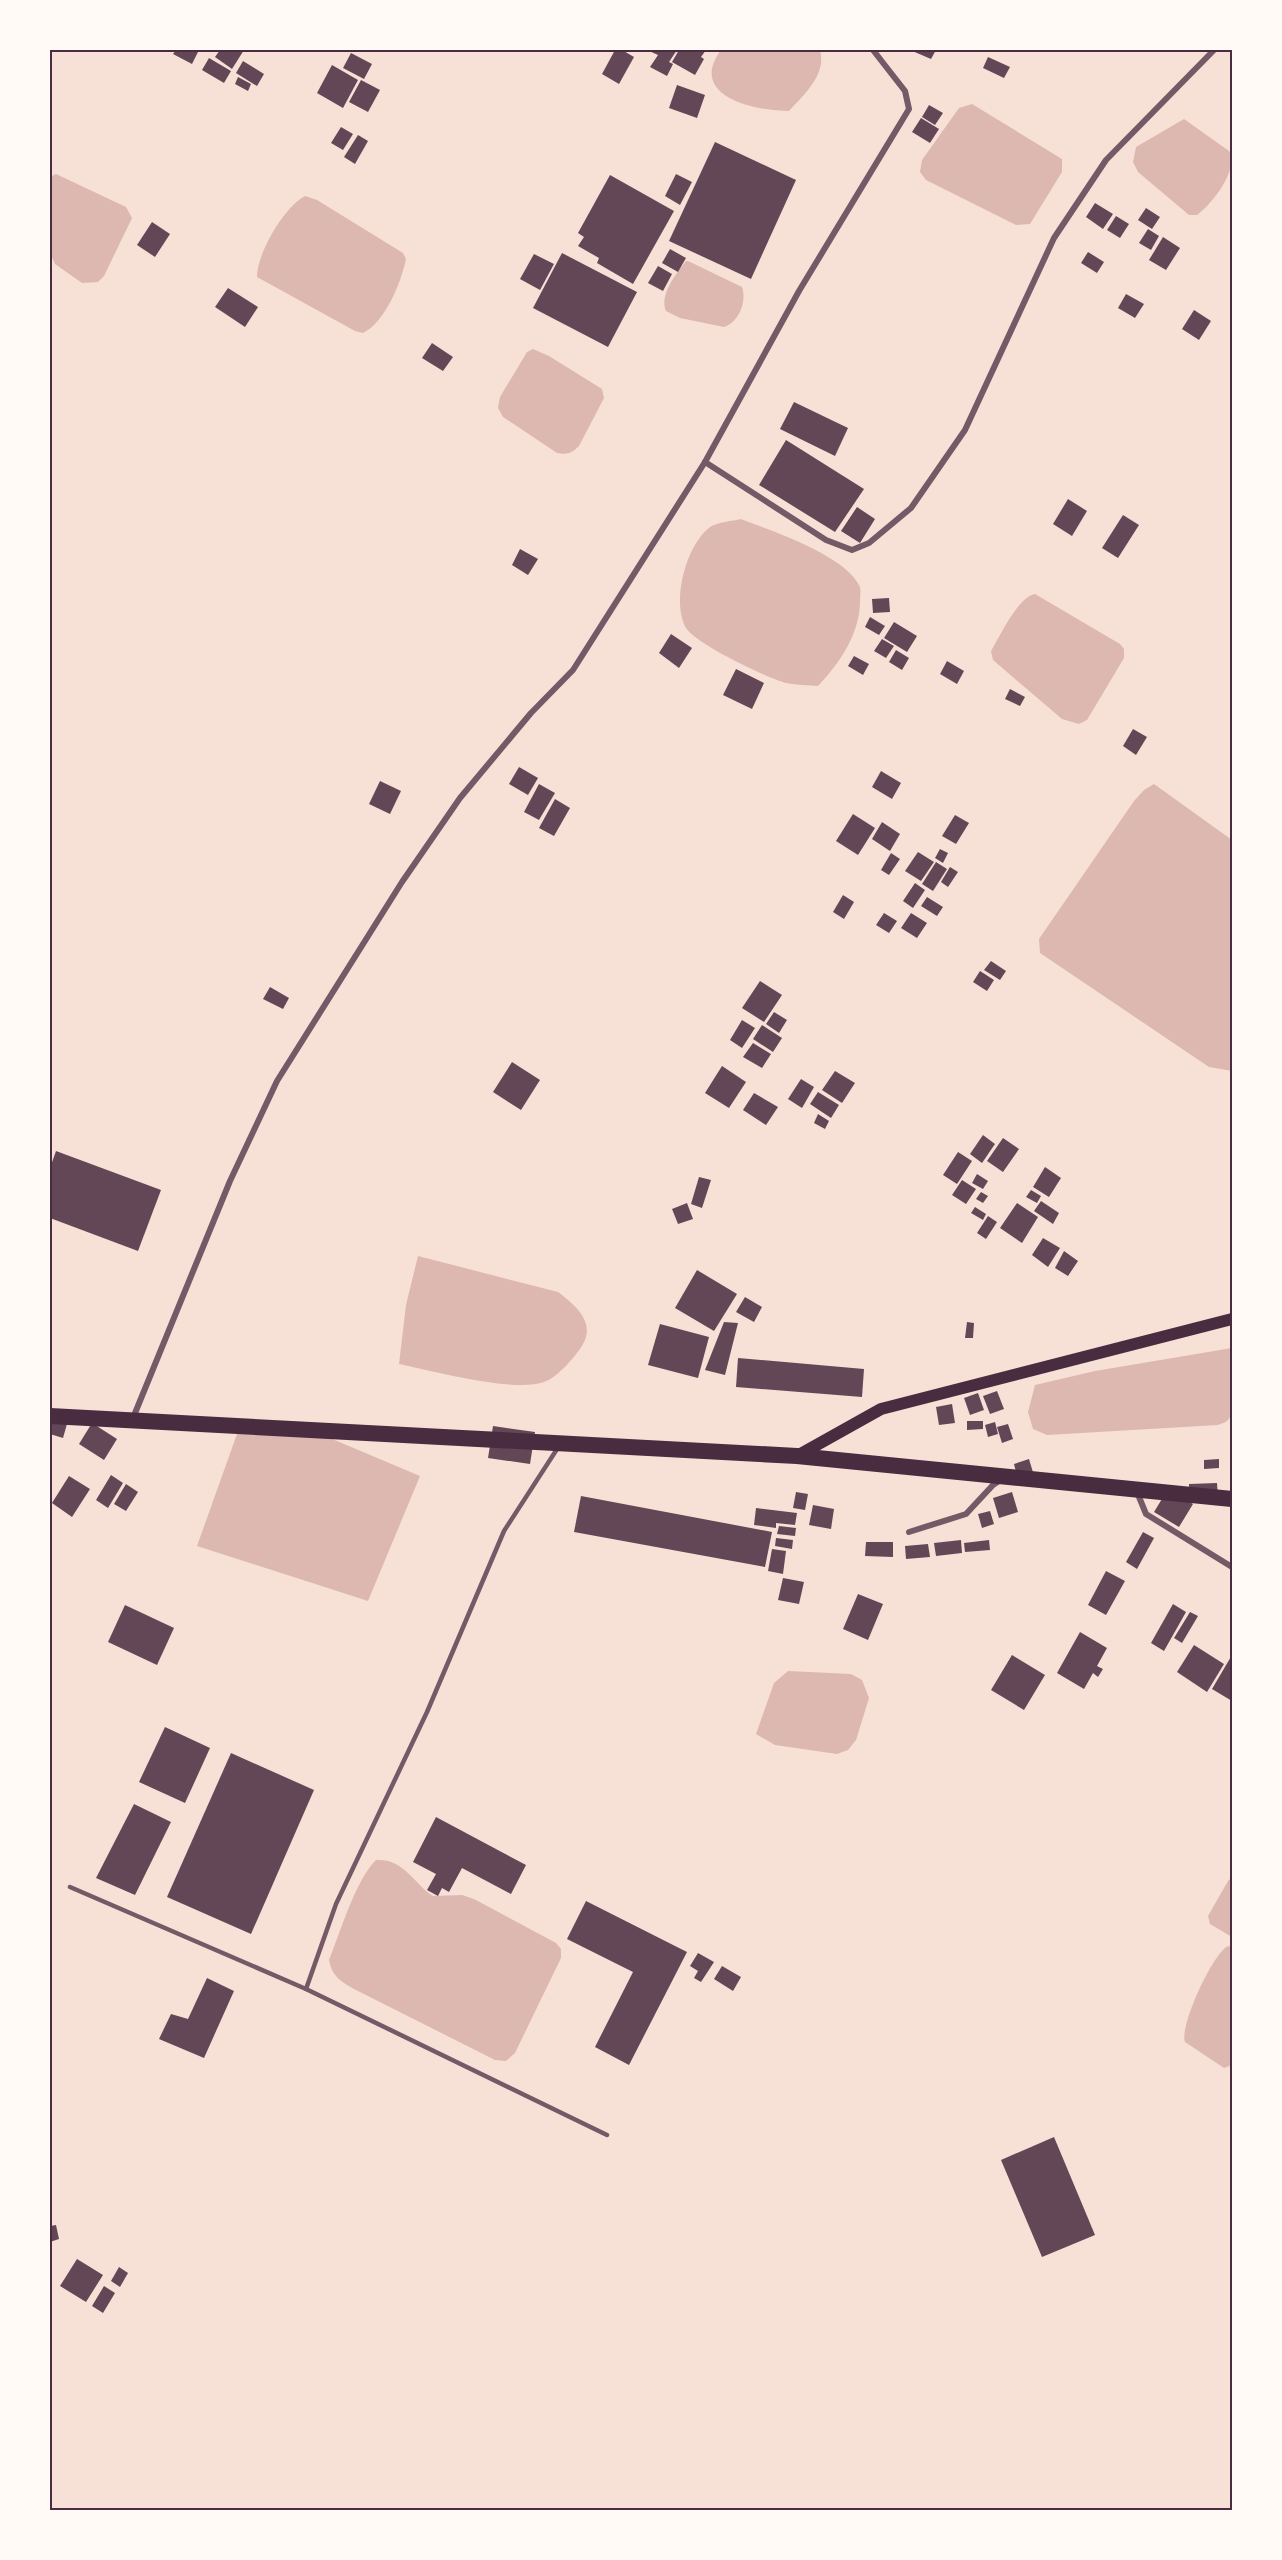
<svg xmlns="http://www.w3.org/2000/svg" width="1282" height="2560" font-family="Roboto,sans-serif">
  <style>
    .water { fill: #dcb8b0 }
    .building { fill: #644757 }
    .lines { fill: none; stroke-linecap: round; stroke-linejoin: round }
    .service { stroke: #755966; stroke-width: 4.5 }
    .minor { stroke: #755966; stroke-width: 6 }
    .secondary { stroke: #4a2c40; stroke-width: 12 }
    .trunk { stroke: #4a2c40; stroke-width: 16 }
    .neatline { fill: none; stroke: #4a2c40; stroke-width: 2 }
  </style>
  <rect width="100%" height="100%" fill="#f7e1d7"/>
  <!-- water -->
  <g class="water">
    <path d="M721,50h99c7,24 -16,45 -31,61 -35,0 -102,-15 -68,-61z"/>
    <path d="M972,104l90,55v13l-32,52 -14,1 -90,-45 -6,-8 2,-12 37,-52z"/>
    <path d="M1184,119l45,32c11,18 -18,54 -32,64h-8l-51,-43 -5,-10 3,-15z"/>
    <path d="M56,174l70,33 6,11 -28,58 -6,6 -16,1 -27,-19 -5,-11v-76z"/>
    <path d="M305,196l12,4 86,53 3,6c-5,24 -21,63 -43,74l-8,-2 -98,-54c0,-24 27,-70 48,-81z"/>
    <path d="M686,261h2l54,26c5,15 -3,35 -18,40l-44,-9 -14,-7c-7,-16 10,-37 20,-50z"/>
    <path d="M533,349l16,7 53,33 2,9 -25,48c-7,7 -12,9 -22,7l-54,-36 -5,-9 2,-11 27,-45z"/>
    <path d="M741,519c31,12 105,36 119,68 1,4 0,10 0,14 0,32 -20,62 -42,85 -10,-1 -22,-1 -32,-3 -19,-5 -90,-39 -100,-55 -15,-26 0,-83 24,-101 8,-5 22,-6 31,-8z"/>
    <path d="M1035,594l85,50 4,5v9l-37,62 -8,4 -17,-5 -69,-59 -2,-9c9,-15 27,-54 44,-57z"/>
    <path d="M1154,784l78,56v231l-23,-4 -169,-114 -1,-14 95,-138 10,-11z"/>
    <path d="M418,1256l140,36c16,12 38,30 25,52 -6,11 -26,34 -39,38 -28,11 -112,-11 -145,-18l7,-59z"/>
    <path d="M1232,1348c1,17 5,54 -2,69 -2,5 -7,6 -12,8l-171,10 -14,-6 -5,-17 7,-27 60,-14z"/>
    <path d="M299,1425l121,51 -52,125 -171,-55 40,-112z"/>
    <path d="M788,1671l63,3 11,6 7,18 -13,42 -8,10 -11,4 -62,-9 -19,-11 18,-51z"/>
    <path d="M376,1860c28,-2 38,24 57,36l29,-1 12,4 82,44 5,6v9l-46,95 -9,8 -11,-1 -141,-71c-14,-8 -22,-13 -25,-29 11,-27 27,-81 47,-100z"/>
    <path d="M1232,1877v60l-22,-13 -2,-8 20,-35z"/>
    <path d="M1228,1946l4,1v118l-8,3 -39,-26c-6,-16 28,-89 43,-96z"/>
  </g>
  <!-- building -->
  <g class="building">
    <path d="M176,50h23l-7,14 -19,-10z"/>
    <path d="M220,50h24l-12,19 -17,-12z"/>
    <path d="M615,50h7l12,7 -15,27 -17,-10z"/>
    <path d="M647,50h30l-8,12 4,2 -6,12 -17,-9 8,-12z"/>
    <path d="M679,50h27l-5,7 3,2 -9,16 -23,-13z"/>
    <path d="M910,50h26l-5,9z"/>
    <path d="M351,53l21,11 -8,15 -21,-11z"/>
    <path d="M988,57l22,10 -6,11 -21,-10z"/>
    <path d="M209,58l22,13 -7,12 -22,-13z"/>
    <path d="M243,61l21,13 -7,12 -21,-13z"/>
    <path d="M332,65l26,15 -15,28 -26,-15z"/>
    <path d="M238,77l13,7 -3,7 -13,-7z"/>
    <path d="M361,80l19,10 -12,22 -19,-10z"/>
    <path d="M677,85l28,10 -8,23 -28,-10z"/>
    <path d="M929,105l14,8 -8,12 -13,-8z"/>
    <path d="M921,118l18,11 -9,14 -18,-11z"/>
    <path d="M341,127l12,7 -10,16 -12,-7z"/>
    <path d="M358,135l10,6 -13,23 -11,-7z"/>
    <path d="M715,142l81,38 -45,99 -82,-38z"/>
    <path d="M676,174l16,8 -12,23 -15,-9z"/>
    <path d="M610,175l64,36 -41,73 -36,-21 2,-5 -21,-12 6,-9 -6,-4z"/>
    <path d="M1095,203l18,11 -10,15 -17,-12z"/>
    <path d="M1146,208l14,9 -8,12 -14,-9z"/>
    <path d="M1116,216l13,8 -9,14 -13,-8z"/>
    <path d="M152,222l18,12 -15,23 -18,-12z"/>
    <path d="M1148,229l11,7 -8,14 -12,-7z"/>
    <path d="M1163,237l17,11 -14,22 -17,-10z"/>
    <path d="M670,249l16,9 -8,14 -16,-9z"/>
    <path d="M1088,252l16,10 -7,11 -16,-10z"/>
    <path d="M562,253l75,39 -29,55 -75,-39z"/>
    <path d="M534,254l20,10 -14,26 -20,-11z"/>
    <path d="M658,266l14,8 -9,17 -15,-8z"/>
    <path d="M228,288l30,19 -13,20 -30,-20z"/>
    <path d="M1126,294l18,10 -9,14 -17,-10z"/>
    <path d="M1194,310l17,11 -12,19 -17,-11z"/>
    <path d="M432,343l21,14 -10,14 -21,-13z"/>
    <path d="M794,402l54,26 -13,28 -55,-27z"/>
    <path d="M786,440l78,49 -29,43 -76,-47z"/>
    <path d="M1068,499l19,12 -15,25 -19,-12z"/>
    <path d="M857,507l18,12 -15,24 -19,-12z"/>
    <path d="M1123,515l16,10 -21,33 -16,-10z"/>
    <path d="M520,549l18,10 -10,16 -16,-10z"/>
    <path d="M889,598l1,14 -17,1 -1,-14z"/>
    <path d="M870,617l15,9 -6,9 -14,-8z"/>
    <path d="M894,622l23,14 -10,16 -23,-14z"/>
    <path d="M671,634l21,14 -13,20 -20,-15z"/>
    <path d="M882,639l12,7 -8,12 -12,-7z"/>
    <path d="M896,650l13,8 -7,12 -13,-8z"/>
    <path d="M854,656l15,8 -6,11 -15,-9z"/>
    <path d="M947,661l17,10 -7,13 -17,-10z"/>
    <path d="M736,669l28,14 -12,26 -29,-14z"/>
    <path d="M1010,689l15,8 -5,9 -15,-7z"/>
    <path d="M1133,729l14,8 -11,18 -13,-9z"/>
    <path d="M519,767l19,11 -10,17 -19,-11z"/>
    <path d="M881,771l20,12 -9,16 -20,-12z"/>
    <path d="M380,781l21,10 -11,23 -21,-10z"/>
    <path d="M539,784l16,9 -16,27 -15,-8z"/>
    <path d="M555,799l15,9 -16,28 -15,-8z"/>
    <path d="M853,814l22,14 -17,27 -22,-14z"/>
    <path d="M955,815l14,8 -13,21 -14,-8z"/>
    <path d="M882,822l18,12 -10,17 -18,-12z"/>
    <path d="M940,849l8,4 -5,10 -8,-5z"/>
    <path d="M918,852l16,10 -13,19 -16,-10z"/>
    <path d="M891,853l9,6 -11,16 -8,-5z"/>
    <path d="M936,862l11,7 -14,22 -11,-7z"/>
    <path d="M950,867l8,5 -10,15 -7,-5z"/>
    <path d="M915,883l10,7 -12,18 -10,-7z"/>
    <path d="M843,895l11,7 -10,17 -11,-7z"/>
    <path d="M927,897l16,10 -6,9 -16,-10z"/>
    <path d="M884,913l13,8 -8,12 -13,-8z"/>
    <path d="M911,913l16,10 -10,15 -16,-10z"/>
    <path d="M991,961l15,10 -6,9 -16,-10z"/>
    <path d="M980,971l14,9 -7,11 -14,-9z"/>
    <path d="M760,981l22,14 -18,27 -22,-14z"/>
    <path d="M270,987l19,11 -6,11 -20,-10z"/>
    <path d="M774,1012l13,8 -8,13 -13,-9z"/>
    <path d="M742,1020l13,8 -13,20 -12,-8z"/>
    <path d="M762,1025l20,13 -9,14 -20,-13z"/>
    <path d="M753,1043l18,11 -9,14 -19,-11z"/>
    <path d="M512,1062l28,18 -19,30 -28,-18z"/>
    <path d="M722,1066l24,16 -17,26 -24,-15z"/>
    <path d="M835,1071l20,12 -13,20 -20,-13z"/>
    <path d="M801,1079l13,8 -12,21 -14,-9z"/>
    <path d="M818,1092l21,13 -8,13 -21,-14z"/>
    <path d="M754,1093l24,14 -12,18 -23,-15z"/>
    <path d="M818,1114l11,7 -4,8 -11,-6z"/>
    <path d="M983,1135l12,9 -13,19 -12,-9z"/>
    <path d="M1003,1138l16,11 -16,23 -16,-11z"/>
    <path d="M56,1151l105,39 -23,61 -88,-33v-50z"/>
    <path d="M958,1152l14,9 -15,23 -14,-9z"/>
    <path d="M1045,1167l16,11 -12,19 -16,-10z"/>
    <path d="M977,1174l11,7 -5,8 -11,-6z"/>
    <path d="M699,1177l12,3 -9,28 -11,-4z"/>
    <path d="M962,1180l14,9 -10,15 -14,-9z"/>
    <path d="M1031,1190l10,6 -4,7 -11,-6z"/>
    <path d="M981,1192l7,4 -5,7 -7,-4z"/>
    <path d="M1041,1201l18,12 -6,11 -19,-13z"/>
    <path d="M687,1203l6,16 -15,5 -6,-15z"/>
    <path d="M1017,1203l21,14 -16,26 -22,-15z"/>
    <path d="M975,1207l11,7 -3,6 -12,-7z"/>
    <path d="M988,1216l9,6 -11,17 -9,-6z"/>
    <path d="M1043,1238l17,10 -12,19 -16,-12z"/>
    <path d="M1064,1251l14,10 -10,15 -13,-8z"/>
    <path d="M697,1270l40,24 -23,37 -39,-23z"/>
    <path d="M745,1297l17,10 -8,15 -18,-10z"/>
    <path d="M724,1322l14,1 -13,52 -20,-5z"/>
    <path d="M967,1322l7,1 -1,15h-8z"/>
    <path d="M660,1324l49,13 -11,41 -50,-13z"/>
    <path d="M738,1358l126,11 -2,28 -126,-10z"/>
    <path d="M997,1391l7,18 -14,5 -7,-18z"/>
    <path d="M978,1393l6,17 -14,5 -6,-17z"/>
    <path d="M952,1404l3,19 -16,2 -3,-18z"/>
    <path d="M50,1418l17,6 -4,14 -13,-4z"/>
    <path d="M967,1421h16v8l-16,1z"/>
    <path d="M995,1422l3,12 -10,3 -3,-12z"/>
    <path d="M92,1423l25,16 -13,21 -25,-16z"/>
    <path d="M1008,1424l5,15 -11,4 -5,-16z"/>
    <path d="M493,1426l42,6 -5,32 -42,-6z"/>
    <path d="M1029,1459l6,20 -16,5 -5,-20z"/>
    <path d="M1219,1459v9l-15,1v-9z"/>
    <path d="M111,1475l12,8 -15,25 -12,-8z"/>
    <path d="M69,1476l21,13 -18,28 -20,-14z"/>
    <path d="M1217,1483l1,17 -29,1v-17z"/>
    <path d="M126,1484l12,8 -12,19 -12,-7z"/>
    <path d="M1168,1489l25,15 -14,23 -25,-15z"/>
    <path d="M796,1492l12,2 -3,16 -12,-2z"/>
    <path d="M1012,1492l6,20 -19,6 -6,-20z"/>
    <path d="M581,1496l191,36 -7,35 -191,-35z"/>
    <path d="M813,1505l21,4 -3,20 -22,-4z"/>
    <path d="M756,1508l41,5 -2,12 -19,-2v5l-22,-3z"/>
    <path d="M990,1511l4,13 -12,4 -4,-14z"/>
    <path d="M779,1526l17,2 -1,8 -18,-2z"/>
    <path d="M1143,1532l11,6 -17,31 -11,-7z"/>
    <path d="M776,1538l17,2 -1,9 -17,-3z"/>
    <path d="M961,1540l1,13 -26,3 -2,-13z"/>
    <path d="M989,1540l1,10 -25,2 -1,-9z"/>
    <path d="M866,1542h27v15l-28,-1z"/>
    <path d="M928,1544l2,13 -24,2 -1,-13z"/>
    <path d="M772,1549l14,2 -3,23 -15,-3z"/>
    <path d="M1106,1571l19,10 -19,34 -18,-10z"/>
    <path d="M783,1578l21,4 -5,22 -21,-4z"/>
    <path d="M858,1594l25,10 -15,36 -25,-11z"/>
    <path d="M1173,1604l13,8 -22,39 -13,-8z"/>
    <path d="M125,1605l49,23 -17,37 -49,-23z"/>
    <path d="M1190,1612l8,4 -16,27 -8,-5z"/>
    <path d="M1080,1632l27,16 -10,18 6,3 -5,8 -5,-4 -9,16 -27,-16z"/>
    <path d="M1194,1645l30,19 -17,28 -30,-20z"/>
    <path d="M1012,1655l33,20 -21,35 -33,-20z"/>
    <path d="M1232,1655v46l-20,-12z"/>
    <path d="M165,1727l45,21 -25,55 -46,-21z"/>
    <path d="M231,1753l83,37 -63,144 -84,-37z"/>
    <path d="M134,1804l37,18 -36,73 -39,-17z"/>
    <path d="M436,1817l90,48 -15,29 -49,-26 -13,24 -7,-4 -4,8 -11,-6 9,-16 -23,-12z"/>
    <path d="M586,1901l101,51 -58,113 -34,-18 38,-75 -66,-33z"/>
    <path d="M698,1953l16,9 -13,20 -7,-4 4,-7 -8,-5z"/>
    <path d="M722,1966l19,11 -8,14 -19,-12z"/>
    <path d="M207,1978l27,13 -30,67 -45,-19 12,-25 17,5z"/>
    <path d="M1054,2137l41,98 -53,22 -41,-97z"/>
    <path d="M56,2225l3,14 -9,3v-16z"/>
    <path d="M77,2259l26,16 -17,27 -26,-16z"/>
    <path d="M119,2267l9,6 -8,14 -9,-6z"/>
    <path d="M104,2286l11,7 -12,20 -11,-7z"/>
  </g>
  <g class="lines">
    <!-- service -->
    <g class="service">
      <path d="M70,1887l236,102 301,146"/>
      <path d="M306,1989l30,-85 91,-192 77,-181 55,-85"/>
    </g>
    <!-- minor -->
    <g class="minor">
      <path d="M705,462l121,78 26,10 17,-7 42,-35 54,-78 89,-192 52,-78 108,-110"/>
      <path d="M133,1418l97,-237 47,-100 125,-199 58,-84 71,-85 42,-43 132,-208 94,-171 110,-182 -4,-18 -32,-41"/>
      <path d="M1137,1492l9,22 86,53"/>
      <path d="M909,1532l57,-18 27,-29 9,-6"/>
    </g>
    <!-- secondary -->
    <path class="secondary" d="M797,1456l84,-47 351,-90"/>
    <!-- trunk -->
    <path class="trunk" d="M50,1416l747,40 435,43"/>
  </g>
  <!-- border -->
  <rect width="1282" height="2560" fill="none" stroke="#fffaf5" stroke-width="102"/>
  <rect x="51" y="51" width="1180" height="2458" class="neatline"/>
</svg>
